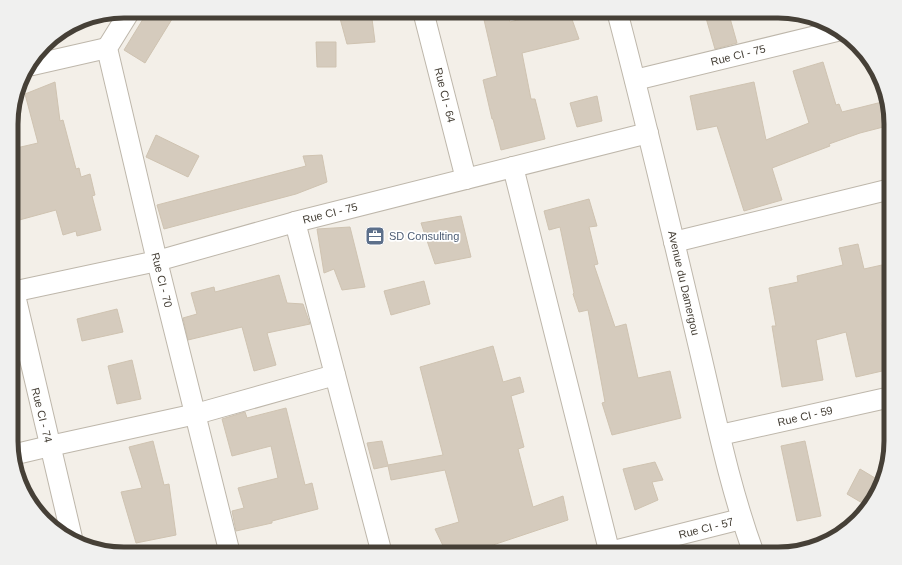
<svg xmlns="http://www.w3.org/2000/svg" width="902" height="565" font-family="Helvetica,sans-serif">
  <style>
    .building { fill: #d5cbbd; stroke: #cfc3b1 }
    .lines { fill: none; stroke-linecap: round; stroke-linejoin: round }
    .street-casing { stroke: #beb7ab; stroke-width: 22 }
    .street { stroke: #fff; stroke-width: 20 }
    .labels { text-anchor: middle; stroke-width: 3.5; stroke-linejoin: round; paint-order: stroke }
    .street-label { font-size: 11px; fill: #464037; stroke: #fff }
    .service-label { font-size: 11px; fill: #4e5e75; stroke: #fff; text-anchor: start }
    .rim { fill: none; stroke: #464037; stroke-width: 5 }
  </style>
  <rect width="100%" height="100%" fill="#f3efe8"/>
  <!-- building -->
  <g class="building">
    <path d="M148,11h29l-32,52 -21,-13z"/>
    <path d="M338,11h33l4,31 -28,2z"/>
    <path d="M482,11h25l3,11 41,-11h18l10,28 -57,14 9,46h4l10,40 -44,11 -8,-31h-1l-9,-39 14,-4z"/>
    <path d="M704,11h24l9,32 -22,6z"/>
    <path d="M316,42h20v25h-19z"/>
    <path d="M823,62l13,43 3,-1 3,8 44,-11 5,15v9l-31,8 -31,11 1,2 -58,22 10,32 -38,11 -27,-85 -20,4 -7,-34 64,-14 12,58 43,-17 -16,-52z"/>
    <path d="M55,82l5,39 3,-1 13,49 3,-1 2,9 9,-3 5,21 -3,1 9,34 -24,6 -1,-5 -13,4 -7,-25 -44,12v-73l26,-6 -13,-49z"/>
    <path d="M597,96l5,25 -25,6 -7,-24z"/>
    <path d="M156,135l43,21 -11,21 -42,-20z"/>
    <path d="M322,155l5,27 -31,12 -132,35 -7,-24 149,-39 -3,-10z"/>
    <path d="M589,199l8,27 -8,1 9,37 -4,1 21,62 11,-3 12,54 32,-7 11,47 -69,17 -10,-32 3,-1 -17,-92 -9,2 -6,-18 1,-1 -14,-66 -11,3 -5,-19z"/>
    <path d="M461,216l10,41 -36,7 -14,-41z"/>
    <path d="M350,227l15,60 -23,3 -8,-21 -10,4 -7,-44z"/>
    <path d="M858,244l6,25 27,-6v26l-10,2 7,30 -7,2 10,46 -35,8 -10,-45 -30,8 7,40 -41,7 -10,-61h4l-7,-38 29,-6 -1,-6 46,-11 -4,-17z"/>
    <path d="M279,275l8,28 16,1 7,20 -43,9 9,32 -22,6 -12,-44 -54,13 -5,-22 14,-4 -6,-21 23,-6 1,5z"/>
    <path d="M424,281l6,23 -39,11 -7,-24z"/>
    <path d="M117,309l6,23 -41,9 -5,-22z"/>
    <path d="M493,346l10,36 17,-5 4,15 -13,4 13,51 -6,2 15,58 30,-11 5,24 -84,28 1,6h-38l-12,-25 24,-7 -14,-52 -54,10 -3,-14 -14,3 -7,-26 15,-2 6,24 55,-10 -23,-88z"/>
    <path d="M132,360l9,39 -24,5 -9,-38z"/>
    <path d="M286,408l19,77 7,-2 6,26 -46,12v2l-36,8 -4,-20 12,-3 -6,-20 40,-10 -7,-32 -39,10 -10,-37 23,-7 2,6z"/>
    <path d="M153,441l11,44 5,-1 7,51 -40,8 -15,-51 21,-4 -13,-41z"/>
    <path d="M805,441l16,75 -24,5 -16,-75z"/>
    <path d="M655,462l8,18 -11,2 6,18 -23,10 -12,-41z"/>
    <path d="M860,469l20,12 -8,23 -3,3 -22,-13z"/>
  </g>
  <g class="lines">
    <!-- street casing -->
    <g class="street-casing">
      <g id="street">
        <path d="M130,11l-23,37 50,213 73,293"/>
        <path d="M423,11l43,168"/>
        <path d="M617,11c29,110 55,221 81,332 17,71 31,143 56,211"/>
        <path d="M28,66l79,-18"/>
        <path d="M635,80l206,-50"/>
        <path d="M513,167l97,387"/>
        <path d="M295,222l87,332"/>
        <path d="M674,242l217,-53"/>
        <path d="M14,291l58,247"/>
        <path d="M12,292l145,-31 138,-39 353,-89"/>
        <path d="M720,435l171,-38"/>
        <path d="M12,455l38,-9 146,-32 139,-39"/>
        <path d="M602,554l139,-35"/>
      </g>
    </g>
    <!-- street -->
    <use href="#street" class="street"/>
  </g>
  <!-- icons -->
  <defs>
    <g id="office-square" transform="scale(1)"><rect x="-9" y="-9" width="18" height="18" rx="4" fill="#5c6f8a" stroke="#fff"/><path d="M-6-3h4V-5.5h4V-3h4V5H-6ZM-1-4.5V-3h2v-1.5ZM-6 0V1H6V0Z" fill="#fff"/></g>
  </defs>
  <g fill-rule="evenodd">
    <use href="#office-square" x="375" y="236"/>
  </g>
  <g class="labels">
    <!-- street labels -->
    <g class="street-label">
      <text transform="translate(738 55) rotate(-14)" y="4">Rue CI - 75</text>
      <text transform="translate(445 95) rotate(76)" y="4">Rue CI - 64</text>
      <text transform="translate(330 213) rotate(-14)" y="4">Rue CI - 75</text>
      <text transform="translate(162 280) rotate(76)" y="4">Rue CI - 70</text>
      <text transform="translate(684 283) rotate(77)" y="4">Avenue du Damergou</text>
      <text transform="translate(42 415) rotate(76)" y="4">Rue CI - 74</text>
      <text transform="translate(805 416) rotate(-13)" y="4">Rue CI - 59</text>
      <text transform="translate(706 528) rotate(-14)" y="4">Rue CI - 57</text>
    </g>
    <!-- service labels -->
    <g class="service-label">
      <text x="389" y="240">SD Consulting</text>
    </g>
  </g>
  <!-- crop -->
  <path d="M0 0H902V565H0ZM124 18H778A106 106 0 0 1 884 124V441A106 106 0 0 1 778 547H124A106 106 0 0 1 18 441V124A106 106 0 0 1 124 18Z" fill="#f0f0ef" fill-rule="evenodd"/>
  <path class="rim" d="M124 18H778A106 106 0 0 1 884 124V441A106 106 0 0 1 778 547H124A106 106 0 0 1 18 441V124A106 106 0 0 1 124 18Z"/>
</svg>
